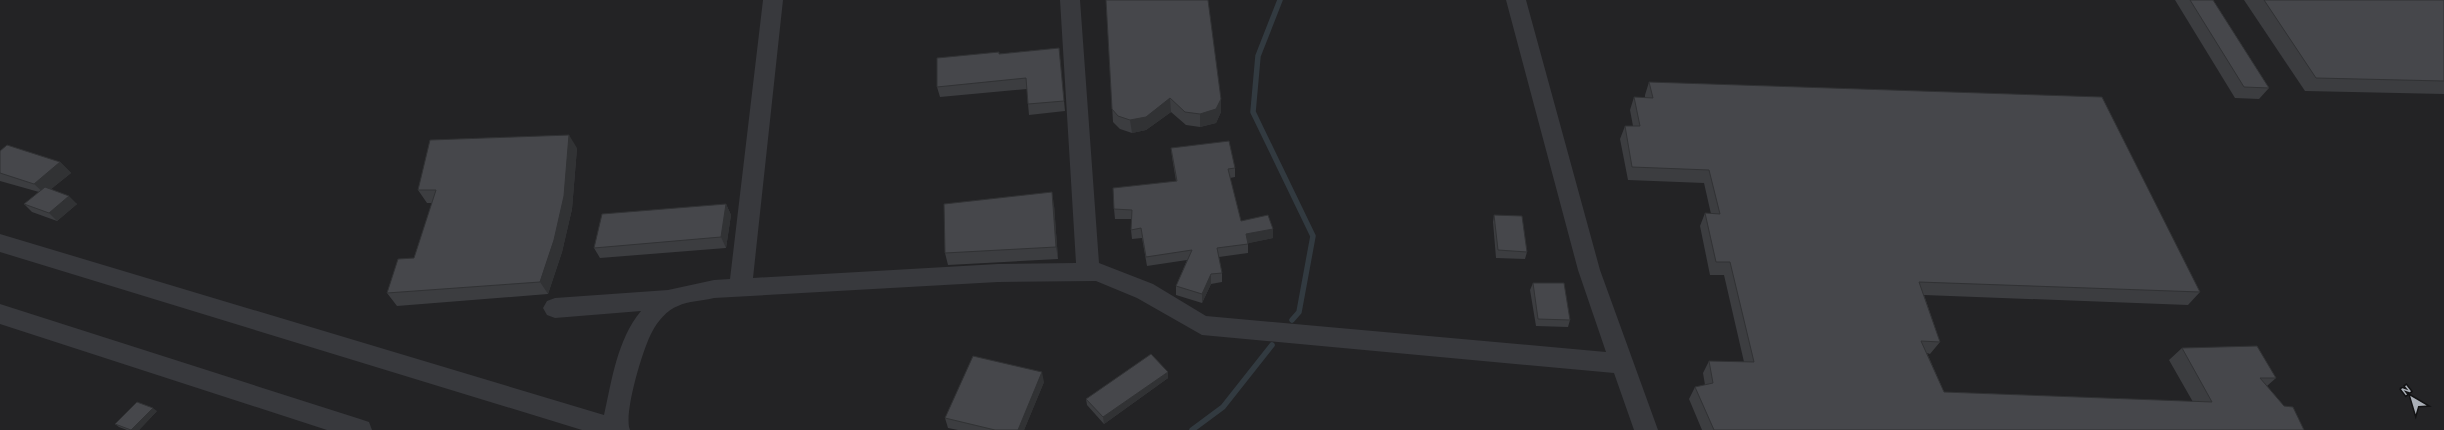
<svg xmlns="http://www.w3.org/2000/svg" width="2444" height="430" font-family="'DM Sans',sans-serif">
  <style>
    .built { fill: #232325 }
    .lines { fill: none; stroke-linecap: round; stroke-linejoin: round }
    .stream { stroke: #323a40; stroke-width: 5.5 }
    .minor { fill: #38393d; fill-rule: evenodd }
    .wall { fill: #3c3d40 }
    .shaded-wall { fill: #313234 }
    .building { fill: #46474b; stroke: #313234 }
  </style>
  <rect width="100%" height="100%" fill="#171718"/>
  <!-- built -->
  <rect class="built" x="0" y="0" width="2444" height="430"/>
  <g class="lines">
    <!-- stream -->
    <g class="stream">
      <path d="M1280,0l-22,56 -5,56 60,124 -14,76 -7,8"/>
      <path d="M1192,430l31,-23 49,-62"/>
    </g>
    <!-- minor -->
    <g class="minor">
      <path d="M763,0h20l-30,278 245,-14 78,-1 -16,-263h20l19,263 54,21 53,32 400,36 -28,-82 -72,-270h20l74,270 58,160h-24l-20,-57 -412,-38 -65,-37 -41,-17 -98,1 -284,16c-11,3 -26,3 -36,8 -11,4 -21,16 -26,26 -9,16 -29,83 -22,98h-48l-582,-178v-18l604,181c8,-35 13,-75 37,-104l-86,7 -8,-3 -4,-7 4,-7 8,-3 113,-8 46,-10 16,-1z"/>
      <path d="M0,304l360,115 9,3 3,8h-45l-327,-106z"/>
    </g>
  </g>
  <!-- wall -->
  <g class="wall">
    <path d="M1106,0l115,112 -5,11 -16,4 -14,-2 -15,-13 -25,18 -14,3 -12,-4 -7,-7z"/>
    <path d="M2175,0h38l56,88 -10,11 -24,-1z"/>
    <path d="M2244,0h200v94l-139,-3z"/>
    <path d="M1059,48l6,63 -36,4 -1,-11 -1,-15 -87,8 -3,-10 62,-33z"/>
    <path d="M1649,82l551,210 -12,13 -264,-10 16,47 -10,12 -3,-1 17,39 249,10 -24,-42 13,-12 94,30 -9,8 37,44h-602l-13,-31 6,-12 10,-2 -2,-12 6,-12 35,1 -20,-87h-14l-10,-49 5,-13 6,1 -7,-31 -76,-3 -8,-41 5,-13h8l-3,-16 4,-13h11v-2z"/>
    <path d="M577,148l-5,61 -10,43 -14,42 -151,12 -10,-13 27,-35 18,-55h-5l-9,-13z"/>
    <path d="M1171,148l64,20v9l-5,1 11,43 32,8v9l-25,5v10l-29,4 3,16v9l-11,2 -9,19 -26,-8v-9l11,-26 -40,6 -5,-28 -10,1 -1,-9 1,-11h-17l-1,-10 62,-28 -4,-24z"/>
    <path d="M0,151l60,11 11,11 -20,16 26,15 -20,17 -25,-9 -8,-8 15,-12 -39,-11z"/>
    <path d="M726,204l5,11 -5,33 -126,10 -6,-10z"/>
    <path d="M1054,205l4,54 -110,6 -3,-12z"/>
    <path d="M1494,215l33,37 -2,7 -29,-1 -3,-36z"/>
    <path d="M1533,283l37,37 -2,7 -32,-1 -6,-36z"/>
    <path d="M1168,372v6l-64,46 -17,-19 -1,-6z"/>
    <path d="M1044,382l-20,48h-66l-10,-2 -3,-10z"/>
    <path d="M157,411l-18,19h-12l-8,-3 -4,-3z"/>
  </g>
  <!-- shaded-wall -->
  <g class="shaded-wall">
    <path d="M1170,98l1,14 -25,18 -14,3 -2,-13z"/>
    <path d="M1221,99v13l-5,11 -16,4v-13z"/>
    <path d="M569,135l8,13 -5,61 -10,43 -14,42 -8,-12z"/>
    <path d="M60,162l11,11 -26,21 -11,-10z"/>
    <path d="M1052,192l2,13 4,54 -2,-12z"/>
    <path d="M69,196l8,8 -20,17 -8,-8z"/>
    <path d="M726,204l5,11 -5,33 -5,-11z"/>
    <path d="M1273,229v9l-28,6 1,-10z"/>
    <path d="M1211,274v10l-9,19v-9z"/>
    <path d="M1042,372l2,10 -20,48h-6z"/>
    <path d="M1168,372v6l-64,46 -1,-7z"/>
    <path d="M153,408l4,3 -18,19h-8z"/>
  </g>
  <!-- building -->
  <g class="building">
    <path d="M1106,0h102l13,99 -5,10 -16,5 -15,-2 -15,-14 -24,19 -16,3 -12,-4 -6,-7z"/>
    <path d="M2190,0h23l56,88 -25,-1z"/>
    <path d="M2264,0h180v81l-128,-3z"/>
    <path d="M1059,48l5,53 -36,3 -2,-26 -89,9v-29l62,-6v2z"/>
    <path d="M1649,82l453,15 98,195 -281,-10 21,60 -19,-1 23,51 268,10 -30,-54 75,-2 19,32h-16l24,28 9,1 11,23h-590l-19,-43 18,-4 -4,-22 45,1 -24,-100h-14l-11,-49 15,1 -11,-44 -77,-3 -7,-41h15l-6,-29 19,1z"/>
    <path d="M569,135l-5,61 -10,44 -14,42 -153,11 11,-34 16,-1 22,-68h-18l12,-50z"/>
    <path d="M1229,141l6,27 -7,1 13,52 27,-6 5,14 -27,5 2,10 -31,4 5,25 -11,1 -9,20 -26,-8 16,-36 -46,7 -5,-29 -10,2 1,-20 -18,-1 -1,-21 64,-7 -6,-33z"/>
    <path d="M7,145l53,17 -26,22 -34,-11v-22z"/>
    <path d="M45,187l24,9 -20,17 -25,-9z"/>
    <path d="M1052,192l4,55 -111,6 -1,-49z"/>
    <path d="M726,204l-5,33 -127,11 8,-34z"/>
    <path d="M1494,215l28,1 5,36 -29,-2z"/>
    <path d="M1533,283h31l6,37 -32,-1z"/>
    <path d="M1151,354l17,18 -65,45 -17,-18z"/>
    <path d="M973,356l69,16 -24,58h-23l-50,-12z"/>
    <path d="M137,402l16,6 -22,22 -16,-6z"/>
  </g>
  <!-- north arrow -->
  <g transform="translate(2412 398) rotate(322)" stroke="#121213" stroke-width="3" paint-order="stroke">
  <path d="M0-3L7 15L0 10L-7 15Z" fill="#aaafb7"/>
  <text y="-6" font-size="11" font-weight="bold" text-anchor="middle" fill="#aaafb7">N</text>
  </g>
</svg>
